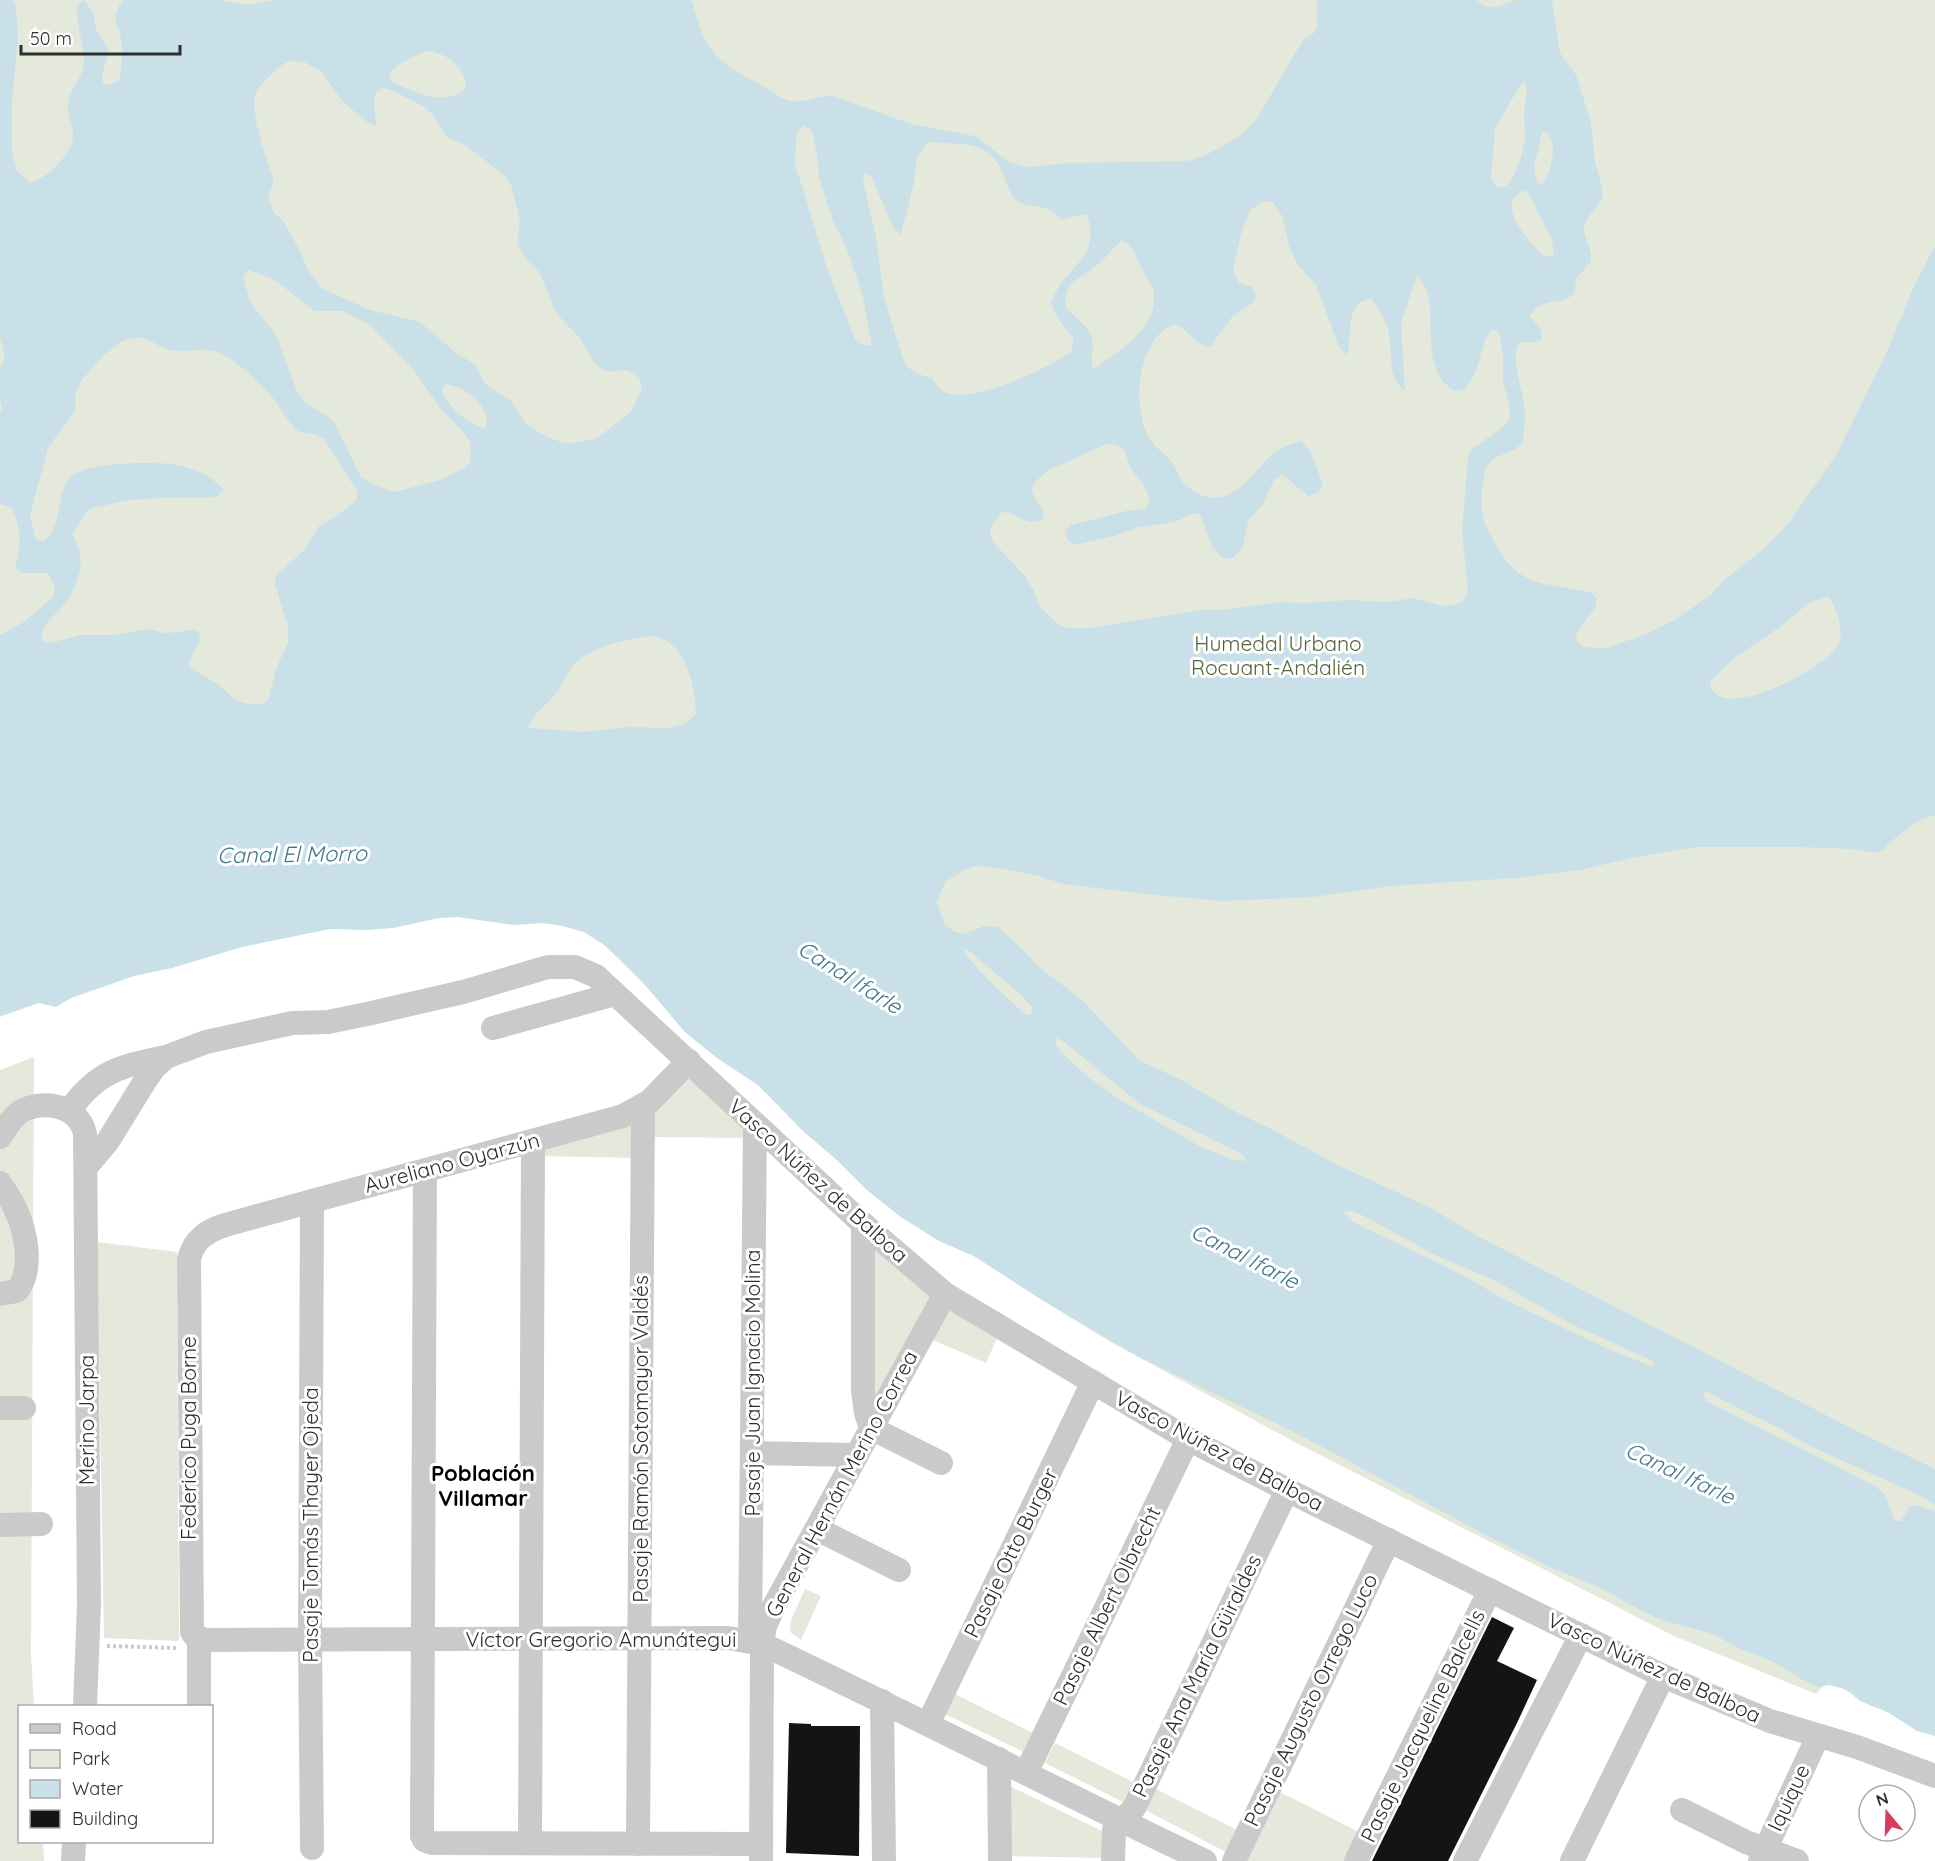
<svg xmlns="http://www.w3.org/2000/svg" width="1935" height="1861" font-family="Quicksand,sans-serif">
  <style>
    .green { fill: #e5e9db }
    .water { fill: #c9e0e8; fill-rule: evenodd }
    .building { fill: #141414 }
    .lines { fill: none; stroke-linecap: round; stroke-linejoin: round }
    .path { stroke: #cacaca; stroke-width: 4; stroke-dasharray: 3 3; stroke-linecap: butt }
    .minor { stroke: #cacaca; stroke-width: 24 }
    .labels { text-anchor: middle; stroke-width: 6; stroke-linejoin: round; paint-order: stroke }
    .park-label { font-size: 21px; fill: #55653e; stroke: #fff }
    .street-label { font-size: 21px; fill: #2d2d2d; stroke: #fff }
    .water-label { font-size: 22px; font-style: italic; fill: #427688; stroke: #fff }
    .neighbourhood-label { font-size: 22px; font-weight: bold; fill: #000; stroke: #fff }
  </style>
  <rect width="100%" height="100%" fill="#fff"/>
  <!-- green -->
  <g class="green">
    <path d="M0,0h1935v1736c-19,-6 -29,-13 -46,-23 -9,-5 -21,-7 -30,-13 -9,-6 -15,-14 -28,-15 -7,-1 -10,4 -15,9l-142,-58 -387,-198 -180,-98 -65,-40 -68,-44 -35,-15 -38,-24 -34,-27 -30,-30 -33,-28 -46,-47 -41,-27 -32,-26 -39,-46 -43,-42 -19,-12 -21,-6 34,-7 -155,-6 -153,15 -221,64 -68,25z"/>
    <path d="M34,1057l-3,596 3,53h-14v136h23l1,19h-44v-791z"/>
    <path d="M689,1064l63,74 -107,-1v-30z"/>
    <path d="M631,1117l7,41 -101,-2v-13z"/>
    <path d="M865,1229l77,65 -70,130z"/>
    <path d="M97,1242l80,10 2,389 -75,-3z"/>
    <path d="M946,1296l55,33 -15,34 -62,-27z"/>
    <path d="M805,1589l16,7 -20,44 -11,-8 1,-12z"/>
    <path d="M953,1693l82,41 -9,19 -83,-40z"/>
    <path d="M1055,1743l82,41 -10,20 -82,-41z"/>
    <path d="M1007,1785l99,48 -1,25 -96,-2z"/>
    <path d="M1156,1789l83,42 -11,22 -83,-43z"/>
    <path d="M1280,1792l81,41 -15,28h-99z"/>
  </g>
  <!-- water -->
  <path class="water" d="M0,0h13l3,6 2,33 -6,63v51l5,18 13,12c17,-5 45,-31 43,-50 -1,-9 -6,-19 -5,-28 1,-16 15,-26 16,-43 0,-19 -8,-37 -7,-56l7,-6 9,13 3,16 13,22 -7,24 1,8 7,2 9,-5c2,-10 4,-24 3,-34 -1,-19 -15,-29 2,-46h96l27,5 27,-5h417c6,15 9,35 19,48 12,17 34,28 53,38 9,5 19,14 29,15 14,2 26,-6 41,-5l78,28 64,12 34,26 17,5 44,-4 117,-2 19,-6 34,-19 18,-19 37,-64 10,-15 7,-3 5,-7v-28h160c16,16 26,1 41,0 11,0 23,0 34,0l8,53 16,22 9,28 6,21 4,38 8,29 -1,8 -15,20 -4,9 8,26v7l-15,18 -2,15c-16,13 -30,1 -44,22l11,14 1,9 -7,3h-15c-13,15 8,57 5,80 -1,6 -1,13 -2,18 -6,16 -26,10 -36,27 -4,8 -7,36 -5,45 1,13 20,44 28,53 4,5 13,11 19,14 19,8 42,8 63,14l5,6 -2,9 -19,26 1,8 8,5 17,2 42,-14 32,-16 36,-25 11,-13 38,-30 17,-16 12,-14 46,-66 51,-103 26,-64 22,-42v569l-13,4 -12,8 -21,16 -5,7 -9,3 -20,-4 -59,-2h-100l-65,11 -50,12 -65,8 -125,8 -78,11 -91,4 -68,-6 -91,-11 -24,-8 -36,-7 -26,-3 -11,3 -21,13 -8,20 7,21 9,8 11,3 20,-8 14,1 26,24 17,18 40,30 58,61 44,21 55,32 35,17 63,34 95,44 50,30 380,195 74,36v36l-14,-9 -111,-50 -29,-17 -43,-21 -32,-17 -3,4 3,6 169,85 10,9 10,26h6l9,-15 6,-1 19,6v225l-18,-5 -28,-18 -30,-13 -8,-8 -10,-4 -12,-3 -9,2 -12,-4 -36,-22 -34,-13 -25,-14 -51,-14 -18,-8 -43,-24 -49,-20 -59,-29 -195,-105 -161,-78 -95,-56 -68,-44 -35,-15 -38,-24 -34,-27 -30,-30 -33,-28 -46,-47 -41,-27 -32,-26 -39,-46 -25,-26 -18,-16 -19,-12 -21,-6 -20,-3 -29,2 -56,-8 -19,1 -46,10 -26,2 -37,-1 -88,18 -70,21 -38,8 -63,22 -15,9 -17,-4 -39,13v-381l24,-13 29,-25 2,-9 -7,-15h-27l-6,-6c8,-20 5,-40 -3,-59l-12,-4v-90l2,-6 -2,-8v-31l5,-12 -5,-19zM427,51c19,1 40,18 39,37 -21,20 -51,4 -74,-6l-3,-8c10,-12 24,-18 38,-23zM288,61l16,1 17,9 21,30 26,22 8,3 -2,-25 2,-8 7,-5 8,2 32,16 12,11 8,15 6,6 16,7 41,32 5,8 9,35 -3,24 10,16 12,12 18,42 23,24 13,23 6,7 8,4 18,-2 9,3 6,6 2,9 -11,24 -34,26 -24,5h-9l-17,-6 -21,-13 -15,-23 -23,-15 -5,-5 -7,-16 -20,-12 -36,-31 -50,-12 -47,-21 -15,-18 -6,-16 -18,-33 -11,-11 -5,-17 5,-8v-8c-6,-17 -26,-72 -16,-88 8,-11 20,-21 31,-29zM1525,82c4,11 -1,22 -1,33 0,8 2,16 1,24 -2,13 -16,70 -34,40l4,-51 26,-44zM804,126l8,4 6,32 1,16 14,43 15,31 14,41 10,53 -11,-2 -6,-5 -26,-65 -34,-110 1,-25 2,-8zM1546,132c13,12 5,38 -3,52l-6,-1 -3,-16 7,-30 1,-4zM928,142c29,3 58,-4 74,29 4,9 7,23 14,29 12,11 30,0 46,20l17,-5h8c15,45 -22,49 -36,88l7,16 16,20 -3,13c-22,16 -100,53 -127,40 -5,-3 -8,-9 -12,-14 -12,-3 -20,-5 -28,-16l-20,-65 -8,-60 -13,-56 2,-8 7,5 22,52 7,4 13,-51 3,-26zM1523,190l6,5 23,45 2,14 -6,3 -5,-1c-13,-15 -49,-49 -20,-66zM1265,201l8,1 9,14 8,33 8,16 18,20 23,62 8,8c6,-19 -3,-54 24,-56 11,12 18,27 19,43 2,19 -1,37 15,49l-4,-68 16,-48c5,7 11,16 12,25 5,31 -6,71 25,91l11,-2c16,-18 14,-43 26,-59l8,1 4,25v26l7,28 -1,10 -5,6 -33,24 -3,8 -6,74 6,60 -3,7 -7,5 -15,2 -30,-8 -26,4 -39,-2 -42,3 -27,-1 -56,8h-23l-109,18h-25l-9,-5 -17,-16 -6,-16 -10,-16 -31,-33 -3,-9 1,-7 11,-14c17,1 23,15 41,7l1,-8 -10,-14 -2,-8 4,-8 13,-11 58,-26 9,1 8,4 6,18 5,8 8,8 7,17 -4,8 -8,2h-8l-59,15 -6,6 3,9 7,5 39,-9 25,-9 36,-5 17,-8h8l12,33 12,12 9,-1 10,-12 5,-25 15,-17 11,-24 8,-6 26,22 10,-3 5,-7 -11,-32 -11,-13c-9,3 -18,5 -26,11 -19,15 -33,45 -61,46 -10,0 -26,-9 -32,-17 -4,-5 -4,-11 -8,-16 -6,-9 -16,-15 -22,-23 -22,-29 -16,-105 23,-118 14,6 19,21 35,23l22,-30 22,-15 2,-8 -4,-7 -14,-5 -5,-14 10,-41 7,-17zM1121,241c13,4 14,16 21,28 3,6 9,14 11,20 9,38 -36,63 -60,81 -2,-9 -1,-16 0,-24 1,-16 -17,-28 -27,-38 -5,-26 15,-29 31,-43 9,-7 16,-17 24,-24zM248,270l25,9 42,32h28l27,14 43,44 27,39 23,24 6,8 2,8 -1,13 -4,6 -26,13 -45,12 -20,-7 -14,-8 -27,-55 -6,-6 -22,-13 -9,-12 -21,-56 -26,-33 -7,-26zM140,337c12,3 22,12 34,14 11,1 22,-2 33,-1 22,1 48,29 63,45 8,7 21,33 28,36 9,5 13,-1 26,8l33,52v6l-4,6 -19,15 -15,8 -13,22 -30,28 -1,8 13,43v16l-11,23 -9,34 -5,4c-32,2 -27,-8 -50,-23 -8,-5 -17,-8 -24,-16 2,-12 11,-19 11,-31l-6,-5 -15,3 -15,1 -16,-4 -34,6h-33l-31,8 -8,-2c-1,-20 15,-25 24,-39 8,-12 17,-31 14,-45 -1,-8 -5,-16 -7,-23l13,-22 7,-4 36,-8 33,-2h47l9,-2 6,-7c-6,-4 -12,-11 -18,-14 -10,-5 -26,-10 -36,-11 -21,-2 -86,-2 -100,14 -15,17 -6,46 -26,63l-8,-1 -6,-25 18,-67 25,-35 3,-8 -1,-9 6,-15 22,-25 19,-15zM445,384c21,3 45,20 41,44 -18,-3 -36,-20 -44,-36zM1828,597c9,11 17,35 10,48 -13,24 -123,82 -128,37l24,-24 46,-31 30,-25zM655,636c32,8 40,50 41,78l-12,10 -16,4 -40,-1 -45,5 -54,-4c3,-14 17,-22 25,-32 8,-9 11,-19 17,-28 16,-22 60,-30 84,-32zM964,949l5,2 50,42 13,14 -1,8 -6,-1c-11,-10 -61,-55 -61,-65zM1057,1038l6,3 77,63 104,51 2,6 -12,-1 -33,-13 -79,-46 -34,-24 -27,-25 -6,-9zM1342,1211h9l11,4 73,40 63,27 71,41 84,38 1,6 -44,-17 -71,-34 -41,-20 -33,-20 -112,-54z"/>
  <!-- building -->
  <g class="building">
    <path d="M1492,1617l22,11 -17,33 40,19 -20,43 -69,138h-76z"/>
    <path d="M789,1723l22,1v2h49l-1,130 -73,-3z"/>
  </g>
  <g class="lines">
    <!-- path -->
    <path class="path" d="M107,1646l70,2"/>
    <!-- minor -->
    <g class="minor">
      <path d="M493,1028l122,-34"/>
      <path d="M689,1061l-39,40 -27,15 -398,109c-18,6 -31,14 -36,34l3,373 3,4 10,4 523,-2 34,6c149,70 294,146 443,217"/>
      <path d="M70,1110c26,-38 52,-45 96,-53"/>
      <path d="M0,1137c6,-9 11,-19 20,-25 23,-14 60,-6 65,22l4,470 -4,102"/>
      <path d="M86,1167l22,-26 37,-60 9,-13 12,-11 40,-15 86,-19 36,-1 39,-8 96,-22 85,-25h27l21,9 267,248 82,70 243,145 129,66 346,171 107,45 87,26 78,29"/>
      <path d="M425,1171l-3,665 2,4 8,3 329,1"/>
      <path d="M0,1183c5,8 11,16 15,25 11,23 19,61 2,83l-17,3"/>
      <path d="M312,1202l-2,437 2,209"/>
      <path d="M863,1224v167l3,22 5,15 70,35"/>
      <path d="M0,1408h24"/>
      <path d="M752,1453l105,2"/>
      <path d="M0,1525l41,-1"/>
      <path d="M817,1529l82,41"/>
      <path d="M199,1638v68"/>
      <path d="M750,1641l5,-517"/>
      <path d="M882,1701l2,160"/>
      <path d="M928,1724l165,-342"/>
      <path d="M999,1759l1,102"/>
      <path d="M1026,1773l162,-334"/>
      <path d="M1682,1810l64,32 51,19"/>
      <path d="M530,1843l3,-702"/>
      <path d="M638,1844l5,-737"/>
      <path d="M73,1861l1,-19"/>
      <path d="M761,1861l1,-217 3,-18 9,-20 171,-312"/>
      <path d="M1113,1861l1,-31 20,-22 153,-318"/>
      <path d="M1234,1861l155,-321"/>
      <path d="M1356,1861l134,-271"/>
      <path d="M1465,1861l116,-226"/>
      <path d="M1572,1861l91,-185"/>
      <path d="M1760,1861l58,-125"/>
    </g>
  </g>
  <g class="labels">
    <!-- park labels -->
    <g class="park-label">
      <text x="1278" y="651">Humedal Urbano<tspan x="1278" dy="24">Rocuant-Andalién</tspan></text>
    </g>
    <!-- street labels -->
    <g class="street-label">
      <text transform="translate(452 1163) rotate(-15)" y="7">Aureliano Oyarzún</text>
      <text transform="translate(818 1181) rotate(42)" y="7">Vasco Núñez de Balboa</text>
      <text transform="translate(753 1383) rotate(-90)" y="7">Pasaje Juan Ignacio Molina</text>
      <text transform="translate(87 1420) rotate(-90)" y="7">Merino Jarpa</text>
      <text transform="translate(189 1438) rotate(-90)" y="7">Federico Puga Borne</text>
      <text transform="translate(641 1439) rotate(-90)" y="7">Pasaje Ramón Sotomayor Valdés</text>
      <text transform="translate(1219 1451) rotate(28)" y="7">Vasco Núñez de Balboa</text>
      <text transform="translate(842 1484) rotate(-62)" y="7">General Hernán Merino Correa</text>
      <text transform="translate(311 1525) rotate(-90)" y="7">Pasaje Tomás Thayer Ojeda</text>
      <text transform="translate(1011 1553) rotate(-64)" y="7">Pasaje Otto Burger</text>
      <text transform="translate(1107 1606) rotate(-64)" y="7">Pasaje Albert Olbrecht</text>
      <text x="601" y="1647">Víctor Gregorio Amunátegui</text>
      <text transform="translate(1654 1668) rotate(25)" y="7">Vasco Núñez de Balboa</text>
      <text transform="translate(1197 1676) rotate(-64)" y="7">Pasaje Ana María Güiraldes</text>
      <text transform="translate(1311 1700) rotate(-64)" y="7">Pasaje Augusto Orrego Luco</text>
      <text transform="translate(1423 1726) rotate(-64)" y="7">Pasaje Jacqueline Balcells</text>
      <text transform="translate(1789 1798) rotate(-65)" y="7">Iquique</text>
    </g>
    <!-- water labels -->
    <g class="water-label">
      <text transform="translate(292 854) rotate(-1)" y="8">Canal El Morro</text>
      <text transform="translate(850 977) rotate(32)" y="8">Canal Ifarle</text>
      <text transform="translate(1245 1256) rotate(27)" y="8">Canal Ifarle</text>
      <text transform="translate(1680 1473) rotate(25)" y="8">Canal Ifarle</text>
    </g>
    <!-- neighbourhood labels -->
    <g class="neighbourhood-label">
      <text x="483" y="1481">Población<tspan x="483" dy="25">Villamar</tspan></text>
    </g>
  </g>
  <!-- legend -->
  <rect x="18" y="1705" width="195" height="138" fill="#ffffff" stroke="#ababab" stroke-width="1.5"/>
  <rect x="30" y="1724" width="30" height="9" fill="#cacaca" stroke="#ababab" stroke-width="1.5"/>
  <text x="72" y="1735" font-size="18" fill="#2d2d2d">Road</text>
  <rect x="30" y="1750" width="30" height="18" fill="#e5e9db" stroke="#ababab" stroke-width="1.5"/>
  <text x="72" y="1765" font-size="18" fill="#2d2d2d">Park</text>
  <rect x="30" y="1780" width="30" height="18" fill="#c9e0e8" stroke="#ababab" stroke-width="1.5"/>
  <text x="72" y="1795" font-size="18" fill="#2d2d2d">Water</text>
  <rect x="30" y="1810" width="30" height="18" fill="#141414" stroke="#ababab" stroke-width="1.5"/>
  <text x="72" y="1825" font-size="18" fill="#2d2d2d">Building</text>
  <!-- north arrow -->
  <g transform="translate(1887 1813) rotate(341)"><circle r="28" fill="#ffffff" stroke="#ababab" stroke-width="1.5"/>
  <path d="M0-4.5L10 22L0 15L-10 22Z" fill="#d73c5c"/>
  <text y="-9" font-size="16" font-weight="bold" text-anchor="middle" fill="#2d2d2d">N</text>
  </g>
  <!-- scale -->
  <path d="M21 45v9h159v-9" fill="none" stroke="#2d2d2d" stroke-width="3"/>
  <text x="30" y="45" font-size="18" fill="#2d2d2d" stroke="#ffffff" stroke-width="4.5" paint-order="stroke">50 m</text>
</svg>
